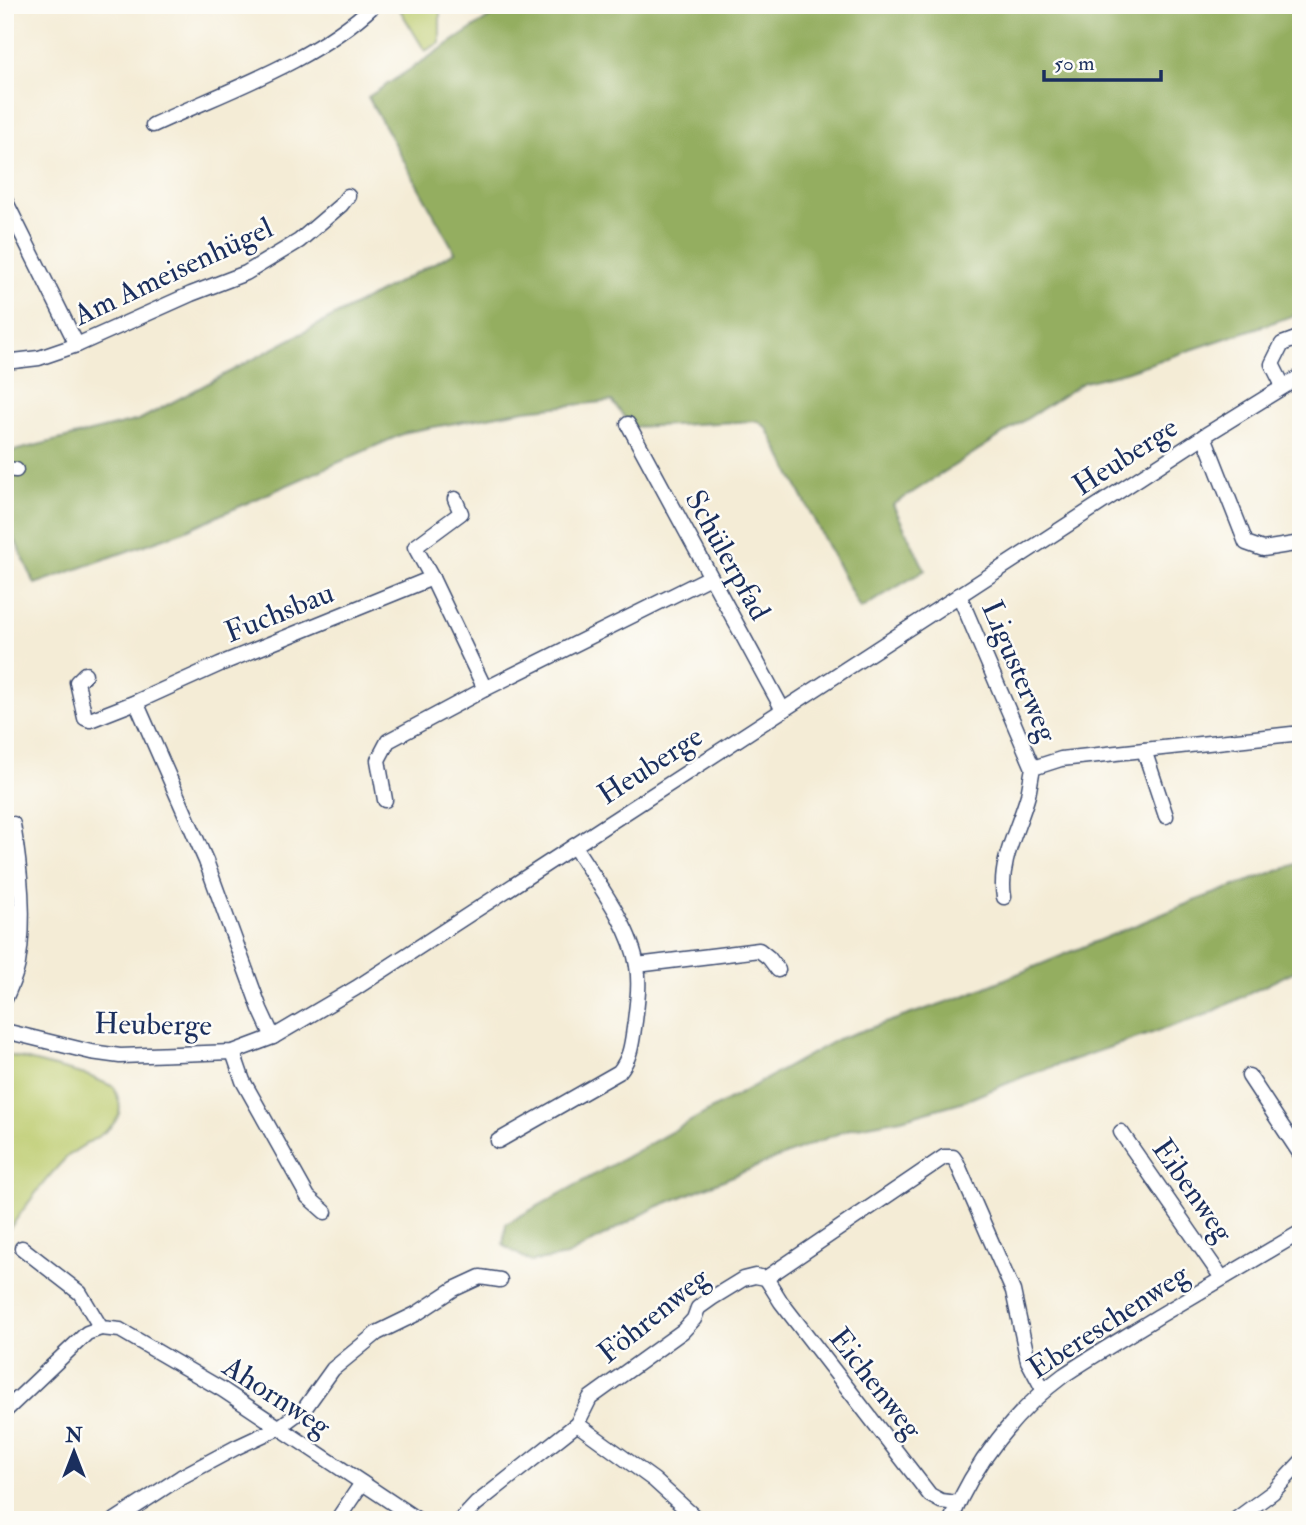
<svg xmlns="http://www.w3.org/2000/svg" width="1306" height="1525" font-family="'IM FELL Double Pica',serif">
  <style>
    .green { fill: #bbca6c; stroke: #6b7c65; stroke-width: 2 }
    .forest { fill: #94ae60; stroke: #586e5f; stroke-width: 2 }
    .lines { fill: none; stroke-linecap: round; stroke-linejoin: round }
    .minor-casing { stroke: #3c4b70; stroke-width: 17 }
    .minor { stroke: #fff; stroke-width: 14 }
    .labels { text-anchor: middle; stroke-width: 5; stroke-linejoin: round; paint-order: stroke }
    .street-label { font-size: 30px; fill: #1b2f5e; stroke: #fdfcf7 }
  </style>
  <rect width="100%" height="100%" fill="#fdfcf7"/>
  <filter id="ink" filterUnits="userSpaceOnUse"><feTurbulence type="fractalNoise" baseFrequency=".0143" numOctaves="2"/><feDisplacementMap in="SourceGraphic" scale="14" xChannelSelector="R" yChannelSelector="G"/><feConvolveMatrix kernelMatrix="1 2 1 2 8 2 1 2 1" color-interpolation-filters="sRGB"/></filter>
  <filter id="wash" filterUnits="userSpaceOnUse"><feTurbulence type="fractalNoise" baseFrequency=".00686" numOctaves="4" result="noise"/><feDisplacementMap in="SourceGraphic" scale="28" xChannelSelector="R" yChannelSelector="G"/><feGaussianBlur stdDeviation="1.57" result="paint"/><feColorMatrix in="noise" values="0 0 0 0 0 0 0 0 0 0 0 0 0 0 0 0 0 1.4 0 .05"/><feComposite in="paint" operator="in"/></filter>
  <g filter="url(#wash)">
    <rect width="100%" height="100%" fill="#f4ecd6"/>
    <!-- green -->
    <g class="green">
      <path d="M397,5h50l-7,5v33l-15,8z"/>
      <path d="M5,1054l84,22 25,11c4,11 9,21 3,31 -8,17 -38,27 -51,40 -23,23 -42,51 -61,77z"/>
    </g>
    <!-- forest -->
    <g class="forest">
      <path d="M508,5h793v308l-176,59 -41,10 -191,123 32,65 -65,39 -93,-181 -9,-7 -126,6 -20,-26 -87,9 -118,22 -223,99 -149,53 -30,-66v-65l134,-33 316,-168 -87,-155z"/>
      <path d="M1301,862v106l-93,46 -183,62 -60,25 -64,18 -49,9 -198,80 -87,48 -36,6 -28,-17 3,-21 332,-185 126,-43 230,-95z"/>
    </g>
  </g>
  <g filter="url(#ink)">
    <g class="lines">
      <!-- minor casing -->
      <g class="minor-casing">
        <g id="minor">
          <path d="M153,125c73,-34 162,-64 221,-120"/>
          <path d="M5,200l72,145"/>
          <path d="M5,362l34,-4 38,-13 114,-51 55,-21 53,-32 42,-36 7,-9"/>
          <path d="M1283,386l-11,-22 10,-20 19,-7"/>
          <path d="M628,424l155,286"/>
          <path d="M1204,436l42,107 17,6 38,-6"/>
          <path d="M5,469l11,1"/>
          <path d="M432,578l-17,-31 46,-34 -6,-14"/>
          <path d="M959,595l74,173c-2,9 -3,18 -5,27 -9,33 -30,67 -24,102"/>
          <path d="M85,674l-8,8 8,36 5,2 46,-18"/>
          <path d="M1144,750l22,66"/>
          <path d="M1033,768l28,-9 240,-26"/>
          <path d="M385,800l-7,-40 10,-19 97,-52"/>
          <path d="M637,965l122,-15 10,8 9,12"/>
          <path d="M5,999c5,-11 11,-24 13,-36 8,-44 2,-95 -5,-139"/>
          <path d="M5,1031l86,21 29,4 113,-4 40,-15 83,-49 848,-552 97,-60"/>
          <path d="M273,1037l-13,-28 -54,-148 -70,-159 84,-38 212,-86 53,111 225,-112"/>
          <path d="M233,1052l10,29 65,116 17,15"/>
          <path d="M1249,1076l52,79"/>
          <path d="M1121,1132l101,146"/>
          <path d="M498,1141l121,-69c13,-16 13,-32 16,-51 2,-18 5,-36 2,-55 -6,-40 -41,-85 -63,-120"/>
          <path d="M22,1248l58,45 21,35 19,2 103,60 195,130"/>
          <path d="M766,1278l15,24 149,193 11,6 16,2"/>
          <path d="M5,1411l82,-78 14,-5"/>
          <path d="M577,1424l77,56 44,40"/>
          <path d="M115,1520l66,-43 56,-30 41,-19 27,-20 28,-39 44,-36 39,-19 38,-25 26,-12 20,3"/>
          <path d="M337,1520l25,-37"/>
          <path d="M461,1520l15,-16 101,-80 13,-26 93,-67 11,-12 4,-11 14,-10 31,-19 12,-3 11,2 178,-121h9l4,6 56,128 15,70 16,30"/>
          <path d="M951,1520c22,-55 65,-110 113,-145 31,-21 63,-39 95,-59 47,-28 94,-56 142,-84"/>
          <path d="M1235,1520l38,-28 28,-30"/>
        </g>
      </g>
      <!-- minor -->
      <use href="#minor" class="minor"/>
    </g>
  </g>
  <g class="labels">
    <!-- street labels -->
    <g class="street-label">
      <text transform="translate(173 271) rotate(-25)" y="10">Am Ameisenhügel</text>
      <text transform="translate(1125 456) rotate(-33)" y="10">Heuberge</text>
      <text transform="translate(728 555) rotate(61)" y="10">Schülerpfad</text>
      <text transform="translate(279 612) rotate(-22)" y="10">Fuchsbau</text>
      <text transform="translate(1020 671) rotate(67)" y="10">Ligusterweg</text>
      <text transform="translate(650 765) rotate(-33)" y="10">Heuberge</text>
      <text transform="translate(153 1024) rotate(1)" y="10">Heuberge</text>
      <text transform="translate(1193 1190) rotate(55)" y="10">Eibenweg</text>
      <text transform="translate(653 1315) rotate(-39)" y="10">Föhrenweg</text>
      <text transform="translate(1108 1321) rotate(-33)" y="10">Ebereschenweg</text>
      <text transform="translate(876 1383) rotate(52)" y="10">Eichenweg</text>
      <text transform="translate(277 1396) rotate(33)" y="10">Ahornweg</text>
    </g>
  </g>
  <!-- margin -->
  <rect width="1306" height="1525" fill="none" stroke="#fdfcf7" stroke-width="28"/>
  <!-- north arrow -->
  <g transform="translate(74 1452)" stroke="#fdfcf7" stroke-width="5" paint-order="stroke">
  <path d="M0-5L12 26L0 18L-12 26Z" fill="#1b2f5e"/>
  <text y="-10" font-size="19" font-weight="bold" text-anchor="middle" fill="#1b2f5e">N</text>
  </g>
  <!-- scale -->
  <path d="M1044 70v10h117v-10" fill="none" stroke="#1b2f5e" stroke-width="3.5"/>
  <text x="1054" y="70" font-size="21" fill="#1b2f5e" stroke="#fdfcf7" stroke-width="5" paint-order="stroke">50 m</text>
</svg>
